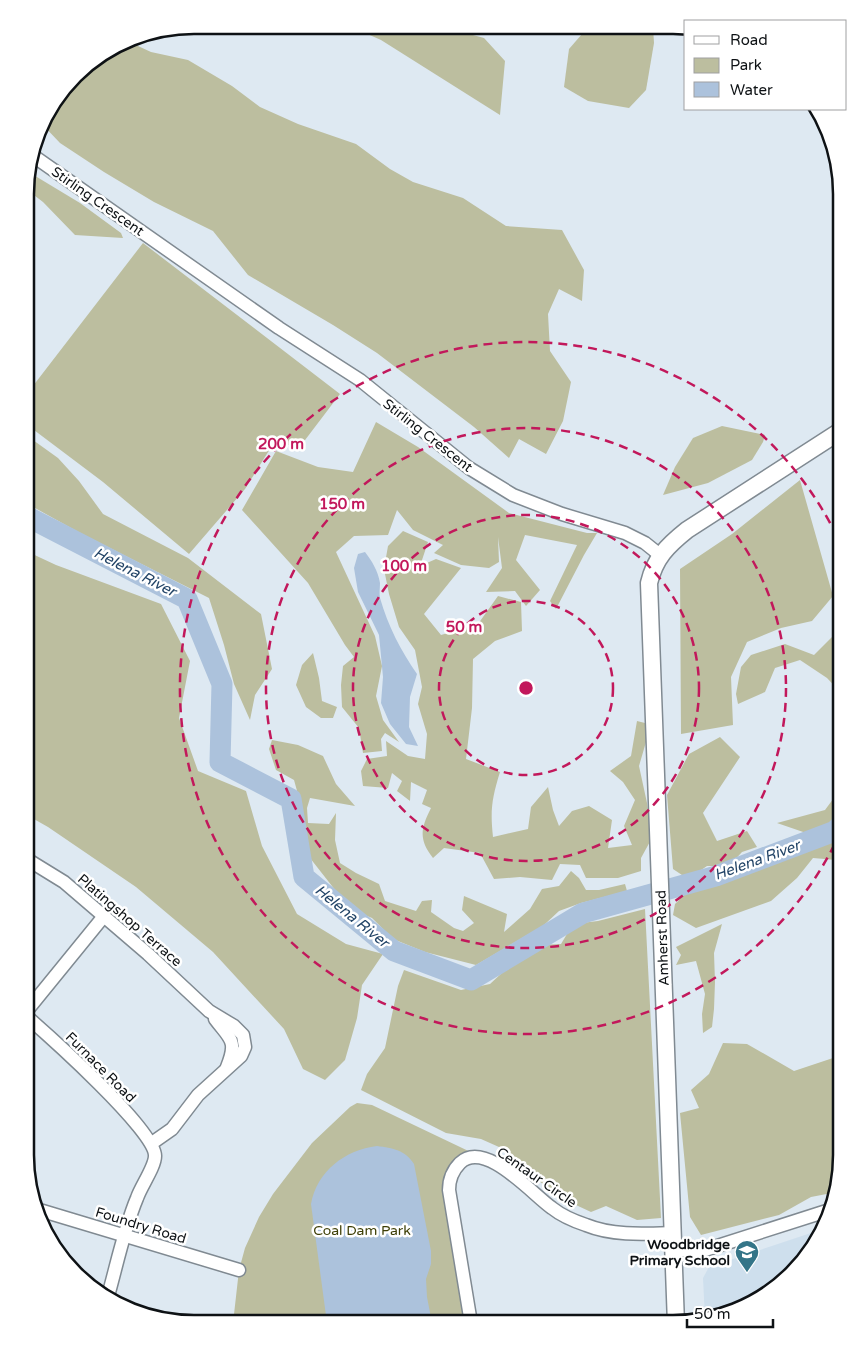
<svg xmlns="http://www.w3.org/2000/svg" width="867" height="1349" font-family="'Varela Round',sans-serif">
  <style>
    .built { fill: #cedfed }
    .green { fill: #bcbe9f }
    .water { fill: #acc2dc }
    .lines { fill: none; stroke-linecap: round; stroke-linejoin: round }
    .river { stroke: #acc2dc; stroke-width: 21 }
    .minor-casing { stroke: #808a92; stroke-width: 15 }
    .tertiary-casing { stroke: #808a92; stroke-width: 19 }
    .minor { stroke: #fff; stroke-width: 12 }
    .tertiary { stroke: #fff; stroke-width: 16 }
    .ring { fill: none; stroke: #c2185b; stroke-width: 2.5; stroke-dasharray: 9 6 }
    .labels { text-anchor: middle; stroke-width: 5; stroke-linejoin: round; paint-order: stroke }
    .street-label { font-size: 14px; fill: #0e1215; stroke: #fff }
    .park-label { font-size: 14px; fill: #3d3e05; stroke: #fff }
    .poi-label { font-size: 14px; font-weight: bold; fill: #0e1215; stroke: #fff; text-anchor: end }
    .water-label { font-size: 15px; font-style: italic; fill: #224467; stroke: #fff }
    .rim { fill: none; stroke: #0e1215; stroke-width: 2.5 }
    .centre { fill: #c2185b; stroke: #fff; stroke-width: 2.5 }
    .ring-label { font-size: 15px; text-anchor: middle; font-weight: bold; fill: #c2185b; stroke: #fff; stroke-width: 5; stroke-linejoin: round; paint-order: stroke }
  </style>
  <rect width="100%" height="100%" fill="#dee9f2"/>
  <!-- built -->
  <path class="built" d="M823,1229l-16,29 -69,53 -33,7 -2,-40 6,-11z"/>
  <!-- green -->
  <g class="green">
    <path d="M347,25l93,1 44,12 21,23 -5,54 -119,-75z"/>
    <path d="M589,26h64l1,17 -8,47 -17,18 -41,-7 -24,-14 5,-38z"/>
    <path d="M125,40l26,12 37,8 44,26 28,21 38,17 58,20 34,25 23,13 50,16 43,28 56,4 22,40 -2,31 -23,-12 -11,25 2,37 21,31 -8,39 -17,33 -27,-15 -10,19 -35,-31 -97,-74 -44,-28 -85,-50 -35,-44 -59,-29 -50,-30 -44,-29 -19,-20 2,-4 39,-52z"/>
    <path d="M27,171l53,32 41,30 2,5 -48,-3 -32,-33 -17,-13z"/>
    <path d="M143,243l197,151 -41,54 -24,-7 -30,48 -56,65 -86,-72 -77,-58v-29z"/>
    <path d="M376,422l42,25 91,66 78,20h10l-13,22 -28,54 -6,-8 27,-56 -52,-10 -9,25 24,30 -14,16 -11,-15 -29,1 16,-24 -4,-31 1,25 -10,6 -28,-3 -27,-12 9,-8 -30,-15 -16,-20 -9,25 -34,1 -18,16 39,84 7,30 -6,30 7,24 16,22 -14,-9 -4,6 1,12 -19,2 -4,-25 -17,-21 -1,-22 2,-19 11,-9 -9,-12 -37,-62 -66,-73 34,-59 42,16 35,5z"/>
    <path d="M722,426l43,9 -2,7 -11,18 -44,23 -45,12 12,-28 18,-29z"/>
    <path d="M26,435l32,23 21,23 24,33 85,44 73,56 11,55 -17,26 -5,25 -16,-36 -10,-39 -15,-47 -129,-65 -54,-30z"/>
    <path d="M800,480l33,116 -21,25 -31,7 -34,14 -16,35 2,48 -52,9 -1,-165 52,-35z"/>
    <path d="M403,531l25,11 -8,24 16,-7 25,9 -37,46 17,21 37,-11 20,-28 23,6 1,29 -27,10 -22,18 -1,49 -6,51 34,13c-8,26 -10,38 -7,65l35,-8 3,-22 17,-20 5,23 6,16 13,-15 17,-5 23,14 -4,28 24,-3 -8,-19 11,-26 -12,-18 -13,-11 21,-15 6,-35 12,3 -3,18 -7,24 8,37 5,35 -11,20v13l-23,7h-32l-6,-13 -20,-1 -8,16 -32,-3 -26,2 -14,-26 -36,-5 -11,10c-15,-19 -12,-30 -2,-50l-9,-4 5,-14 -16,-8 -1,19 -13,-10 5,-10 -10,-8 -4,15 -25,-2 -2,-15 6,-12 20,-3 -1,-15 22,15 17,3 2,-25 -9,-30 4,-17 -7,-37 -16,-23 -10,-33 -5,-25 4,-23z"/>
    <path d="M26,551l30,14 105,39 29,57 -11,57 19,53 48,20 16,55 35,68 49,30 37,10 -21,31 -5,33 -12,42 -20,20 -22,-11 -19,-40 -71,-77 -77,-65 -88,-60 -23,-13z"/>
    <path d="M832,614l10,9v71l-15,-16 -27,-18 -25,8 -10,24 -27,12 -2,-10 5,-27 10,-12 34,-11 29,11 19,-19z"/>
    <path d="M313,653l6,25 3,23 15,6 -4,11h-12l-15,-11 -10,-22 6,-20z"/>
    <path d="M720,737l20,20 -37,56 14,28 30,-10 10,16 -15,5 -13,14h-22l-19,13 -15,-10 -6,-74 22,-41z"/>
    <path d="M272,740l26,5 25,11 13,28 19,22 -45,-8 -3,10 1,15 21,1 7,-11 -1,27 5,23 16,10 23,11 6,17 31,10 6,-10 10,-1 -1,12 23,16 9,3 11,-8 -12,-13 2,-14 43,18 -3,18 26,-23 12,-20 17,-3 12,-15 8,7 7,12h13l26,-6 2,7 -46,12 -22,8 -16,15 -67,39 -51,-13 -32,-13 -21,-21 -22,-9 -40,-51 -3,-18 -7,-16 -1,-26 -5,-18 -18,-10 -7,-21z"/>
    <path d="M842,787l-1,31 -32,16 -32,-11 48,-13z"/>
    <path d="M842,831v31l-6,-2 -23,-2 -16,20 -26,23 -75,27 -23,-13 2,-11 15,-15 37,-10 65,-25z"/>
    <path d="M645,909l16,309 -24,2 -31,-14 -15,6 -28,-13 -24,-18 -31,-30 -27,-12 -35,-6 -85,-43 6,-16 18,-26 13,-62 6,-16 57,20 29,-6 28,-26 20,-13 23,-1 12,-20 25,-3z"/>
    <path d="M722,924l-8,29 1,29 -1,27 -2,18 -9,6 -1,-19 3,-20 -9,-33 -20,4 5,-10 -5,-8z"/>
    <path d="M842,1032v135l-5,25 -26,5 -32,18 -78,20 -11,-18 -10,-104 19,-5 -8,-18 18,-16 14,-31 24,1 47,27 42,-14 4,-23z"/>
    <path d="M357,1103l15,2 109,52h-8l-22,20 20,146h-238l6,-53 6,-22 14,-31 14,-23 39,-51 38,-36z"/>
  </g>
  <!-- water -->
  <g class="water">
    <path d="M365,552c7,9 13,19 15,31 0,5 -1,10 0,15 8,28 21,53 37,76l-7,23 -1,30 9,19 -12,-2 -16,-20 -9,-21 2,-26 -4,-42 -21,-43 -4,-24 4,-14z"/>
    <path d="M377,1146c16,2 28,4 37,18l17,87v13l-5,15 1,18 5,26h-105l-16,-119c6,-33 34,-54 66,-58z"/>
  </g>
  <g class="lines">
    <!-- river -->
    <path class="river" d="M26,516l161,83 35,85 -2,78 71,37 13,78 90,74 77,29 112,-67 133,-37 119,-45 7,-7"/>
    <!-- minor casing -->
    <g class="minor-casing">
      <g id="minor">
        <path d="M32,155l247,173 81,52 109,88 44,27 49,19 63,19 20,10 15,12"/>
        <path d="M25,858l39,24 84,72 61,57 25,15 9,9 2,12 -4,9 -43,39 -26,34 -20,14"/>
        <path d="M25,1013l79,-97"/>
        <path d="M25,1015c23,20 131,116 130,141 0,11 -14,30 -18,42 -13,31 -20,66 -29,98"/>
        <path d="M215,1019c15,20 23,21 12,48"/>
        <path d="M36,1209l203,61"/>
        <path d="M673,1250h32l128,-41"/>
        <path d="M471,1323l-22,-133c0,-10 3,-19 11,-27 25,-24 72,31 92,45 10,8 22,13 34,17 27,11 58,9 87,8"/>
      </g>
    </g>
    <!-- tertiary casing -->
    <g class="tertiary-casing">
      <path id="tertiary" d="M676,1324l-27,-741c6,-25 18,-37 38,-53l155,-100"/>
    </g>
    <!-- minor -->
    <use href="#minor" class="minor"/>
    <!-- tertiary -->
    <use href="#tertiary" class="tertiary"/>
  </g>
  <!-- distance rings -->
  <g class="ring">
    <circle cx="526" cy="688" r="87"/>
    <circle cx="526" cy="688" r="173"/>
    <circle cx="526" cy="688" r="260"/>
    <path d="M841 831A346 346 0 1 1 841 545"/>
  </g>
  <!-- icons -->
  <defs>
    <g id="school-pin" transform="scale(1.25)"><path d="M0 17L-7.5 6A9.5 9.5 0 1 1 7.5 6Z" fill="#347588" stroke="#fff"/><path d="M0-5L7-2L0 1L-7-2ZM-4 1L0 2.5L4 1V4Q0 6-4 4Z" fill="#fff"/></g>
  </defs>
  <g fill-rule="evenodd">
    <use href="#school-pin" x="747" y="1252"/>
  </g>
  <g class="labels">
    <!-- street labels -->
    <g class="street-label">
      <text transform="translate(98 201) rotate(35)" y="5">Stirling Crescent</text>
      <text transform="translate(428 435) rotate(38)" y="5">Stirling Crescent</text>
      <text transform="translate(130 920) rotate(41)" y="5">Platingshop Terrace</text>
      <text transform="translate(662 938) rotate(-92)" y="5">Amherst Road</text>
      <text transform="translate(101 1067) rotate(45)" y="5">Furnace Road</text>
      <text transform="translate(537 1177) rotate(35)" y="5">Centaur Circle</text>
      <text transform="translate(141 1225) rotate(17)" y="5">Foundry Road</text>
    </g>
    <!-- park labels -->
    <g class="park-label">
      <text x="362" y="1235">Coal Dam Park</text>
    </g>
    <!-- poi labels -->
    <g class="poi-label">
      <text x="730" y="1249">Woodbridge<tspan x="730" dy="16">Primary School</tspan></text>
    </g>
    <!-- water labels -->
    <g class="water-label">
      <text transform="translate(135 572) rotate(27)" y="5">Helena River</text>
      <text transform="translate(757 860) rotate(-20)" y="5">Helena River</text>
      <text transform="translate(352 916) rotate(39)" y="5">Helena River</text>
    </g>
  </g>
  <!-- crop -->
  <path d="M0 0H867V1349H0ZM194 34H673A160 160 0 0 1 833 194V1155A160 160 0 0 1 673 1315H194A160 160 0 0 1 34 1155V194A160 160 0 0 1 194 34Z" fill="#fff" fill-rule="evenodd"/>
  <path class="rim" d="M194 34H673A160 160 0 0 1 833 194V1155A160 160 0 0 1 673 1315H194A160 160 0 0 1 34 1155V194A160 160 0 0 1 194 34Z"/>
  <circle cx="526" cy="688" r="8" class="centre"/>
  <g class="ring-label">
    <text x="281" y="449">200 m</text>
    <text x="342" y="509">150 m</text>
    <text x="404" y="571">100 m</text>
    <text x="464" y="632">50 m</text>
  </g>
  <!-- legend -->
  <rect x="684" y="20" width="162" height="90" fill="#ffffff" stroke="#9fa0a1"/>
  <rect x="694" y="36" width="25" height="8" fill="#ffffff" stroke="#9fa0a1"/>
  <text x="730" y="45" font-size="15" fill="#0e1215">Road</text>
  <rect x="694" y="58" width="25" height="15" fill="#bcbe9f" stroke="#9fa0a1"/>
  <text x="730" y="70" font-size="15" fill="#0e1215">Park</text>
  <rect x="694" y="82" width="25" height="15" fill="#acc2dc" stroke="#9fa0a1"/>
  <text x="730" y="95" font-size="15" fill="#0e1215">Water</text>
  <!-- scale -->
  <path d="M687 1319v8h86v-8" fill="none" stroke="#0e1215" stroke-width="2.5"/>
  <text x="694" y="1319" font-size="15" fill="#0e1215" stroke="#ffffff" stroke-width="4" paint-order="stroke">50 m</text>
</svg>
